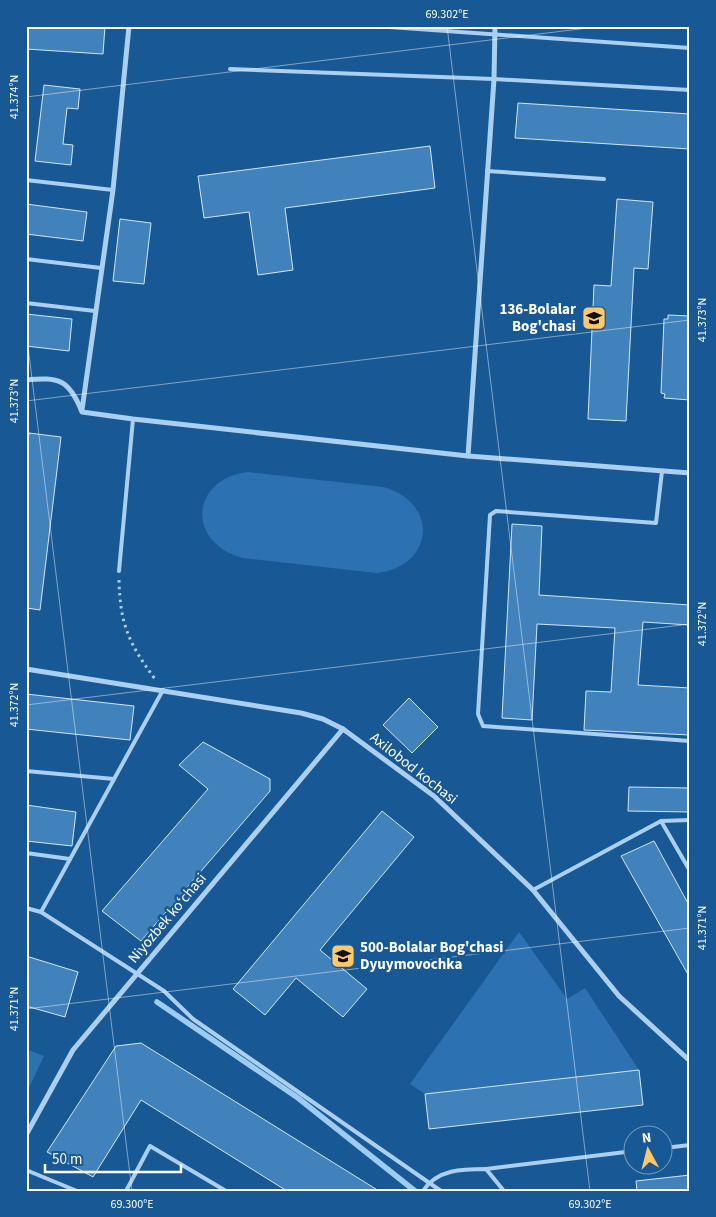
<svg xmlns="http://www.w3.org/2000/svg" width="716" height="1217" font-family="'Source Sans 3',sans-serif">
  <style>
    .green { fill: #2c72b3 }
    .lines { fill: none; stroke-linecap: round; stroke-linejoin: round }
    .stream { stroke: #9ccbf3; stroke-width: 5.5 }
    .building { fill: #4181bc; stroke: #d1e7fb }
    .path { stroke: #aacff0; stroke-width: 3; stroke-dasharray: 2.5 4; stroke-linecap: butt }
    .lane { stroke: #aacff0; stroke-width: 4 }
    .street { stroke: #aacff0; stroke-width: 5 }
    .ticks { fill: none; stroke: #fff; stroke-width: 1; stroke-opacity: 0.45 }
    .labels { text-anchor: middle; stroke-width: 5; stroke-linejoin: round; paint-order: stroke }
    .poi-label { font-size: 15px; font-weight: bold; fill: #fff; stroke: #185895; text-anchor: end }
    .street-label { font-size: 15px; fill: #fff; stroke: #185895 }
    .neatline { fill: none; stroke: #fff; stroke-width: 2 }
    .ticks-label { font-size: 12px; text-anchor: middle; fill: #fff }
  </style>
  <rect width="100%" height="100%" fill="#185895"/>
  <!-- green -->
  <g class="green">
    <path d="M248,472l135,15c56,15 52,79 -6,86l-134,-15c-57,-15 -53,-79 5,-86z"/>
    <path d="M519,932l48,67 18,-11 54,82 -214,24 -15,-10z"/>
    <path d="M26,1049l18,7 -18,38z"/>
  </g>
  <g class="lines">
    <!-- stream -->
    <path class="stream" d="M157,1002l141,96 117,93"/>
  </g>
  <!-- building -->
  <g class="building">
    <path d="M26,26h79l-2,28 -77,-5z"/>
    <path d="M44,85l36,4 -2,20 -11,-1 -4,36 10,1 -2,20 -36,-4z"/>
    <path d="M518,103l172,11v35l-175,-11z"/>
    <path d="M430,146l5,42 -150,20 8,62 -35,5 -9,-63 -45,6 -6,-42z"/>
    <path d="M617,199l36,3 -5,67 -14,-1 -8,153 -38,-2 6,-134 17,1z"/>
    <path d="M26,204l61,8 -4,29 -57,-7z"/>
    <path d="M120,219l31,4 -7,61 -31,-3z"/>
    <path d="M26,314l46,5 -3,32 -43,-5z"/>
    <path d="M668,315l22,1v84l-26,-2 1,-4 -4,-1 3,-74h4z"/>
    <path d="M29,433l32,4 -21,173 -14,-2v-148z"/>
    <path d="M512,524l30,2 -3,69 151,10v20l-47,-3 -5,63 52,3v47l-106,-5 2,-39 25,1 4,-64 -78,-4 -5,96 -30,-2z"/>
    <path d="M26,694l108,12 -4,34 -104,-11z"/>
    <path d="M409,698l29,29 -26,26 -29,-28z"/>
    <path d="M203,742l67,37v12l-129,150 -39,-30 106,-122 -29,-24z"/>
    <path d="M629,787l61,1v24l-62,-1z"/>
    <path d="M26,805l50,7 -4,34 -46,-5z"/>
    <path d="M382,811l32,26 -94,113 47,39 -24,28 -47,-39 -31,37 -32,-26z"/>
    <path d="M654,841l36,66v71l-69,-122z"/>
    <path d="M26,956l52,16 -13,45 -39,-11z"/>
    <path d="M141,1043l238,148h-92l-146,-91 -48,77 -46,-25 69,-106z"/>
    <path d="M639,1070l4,35 -214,24 -4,-35z"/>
    <path d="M690,1175v16h-53l-1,-10z"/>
  </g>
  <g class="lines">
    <!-- path -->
    <path class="path" d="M119,580c1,44 10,64 36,99"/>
    <!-- lane -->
    <g class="lane">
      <path d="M375,26l315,22"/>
      <path d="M230,69l264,10 196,11"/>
      <path d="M487,171l117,8"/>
      <path d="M26,180l87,10"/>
      <path d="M26,259l75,9"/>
      <path d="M26,303l69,8"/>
      <path d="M662,471l-6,52 -160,-12 -6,4 -12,199 5,12 207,15"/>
      <path d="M119,571l14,-152"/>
      <path d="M26,771l88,8"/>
      <path d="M661,821l29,-1"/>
      <path d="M26,853l44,6"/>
      <path d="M533,890l128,-69 29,50"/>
      <path d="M26,908l15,4 123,79 29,28 248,172"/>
      <path d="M41,912l122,-222"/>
      <path d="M664,1148l26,-3"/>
      <path d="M486,1169l148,-18"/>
      <path d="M26,1170l51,21"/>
      <path d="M126,1191l24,-45 76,45"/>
      <path d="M423,1191c14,-22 40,-22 63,-22l18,22"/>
    </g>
    <!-- street -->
    <g class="street">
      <path d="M26,380c33,-3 43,-1 56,32l51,7 335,37 222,17"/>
      <path d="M82,410l31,-220 16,-164"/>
      <path d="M468,456l26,-377 1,-53"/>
      <path d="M26,669l275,44 22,6 20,10 91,67 99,94 86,106 71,65"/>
      <path d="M26,1135l47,-85 270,-321"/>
    </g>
  </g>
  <!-- ticks -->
  <path class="ticks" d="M447,26l143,1165M26,97l578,-71M26,330l106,861M26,401l664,-81M26,705l664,-81M26,1009l664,-81"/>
  <!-- icons -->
  <defs>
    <g id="school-square" transform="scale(1.25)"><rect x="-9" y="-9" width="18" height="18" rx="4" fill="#ffc869" stroke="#185895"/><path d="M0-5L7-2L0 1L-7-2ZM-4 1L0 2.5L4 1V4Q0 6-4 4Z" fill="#111"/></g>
  </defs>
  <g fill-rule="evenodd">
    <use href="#school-square" x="594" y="318"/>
    <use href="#school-square" x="343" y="956"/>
  </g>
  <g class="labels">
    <!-- poi labels -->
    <g class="poi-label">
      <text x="576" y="314">136-Bolalar<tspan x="576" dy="17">Bog'chasi</tspan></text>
      <text x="360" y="952" text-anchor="start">500-Bolalar Bog'chasi<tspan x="360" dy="17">Dyuymovochka</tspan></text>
    </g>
    <!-- street labels -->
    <g class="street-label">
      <text transform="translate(414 768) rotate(38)" y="5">Axilobod kochasi</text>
      <text transform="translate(167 918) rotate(-50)" y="5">Niyozbek koʻchasi</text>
    </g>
  </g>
  <!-- border -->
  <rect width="716" height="1217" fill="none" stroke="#185895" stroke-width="55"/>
  <!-- north arrow -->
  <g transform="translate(648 1150) rotate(353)"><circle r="24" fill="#185895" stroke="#749bbf"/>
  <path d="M0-4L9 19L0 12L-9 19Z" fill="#ffc869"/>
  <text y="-8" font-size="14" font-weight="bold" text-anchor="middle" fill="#ffffff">N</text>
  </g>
  <!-- scale -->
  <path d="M45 1164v8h136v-8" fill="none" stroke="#ffffff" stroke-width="2.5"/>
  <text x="52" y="1164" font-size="15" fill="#ffffff" stroke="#185895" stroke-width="4" paint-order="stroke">50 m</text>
  <rect x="28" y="28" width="660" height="1162" class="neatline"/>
  <g class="ticks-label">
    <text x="447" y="18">69.302°E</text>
    <text transform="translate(14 97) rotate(-90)" y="4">41.374°N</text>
    <text transform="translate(702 320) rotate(-90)" y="4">41.373°N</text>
    <text transform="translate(14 401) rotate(-90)" y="4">41.373°N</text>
    <text transform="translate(702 624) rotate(-90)" y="4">41.372°N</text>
    <text transform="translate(14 705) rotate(-90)" y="4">41.372°N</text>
    <text transform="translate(702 928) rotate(-90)" y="4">41.371°N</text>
    <text transform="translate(14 1009) rotate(-90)" y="4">41.371°N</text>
    <text x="132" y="1208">69.300°E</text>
    <text x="590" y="1208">69.302°E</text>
  </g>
</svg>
